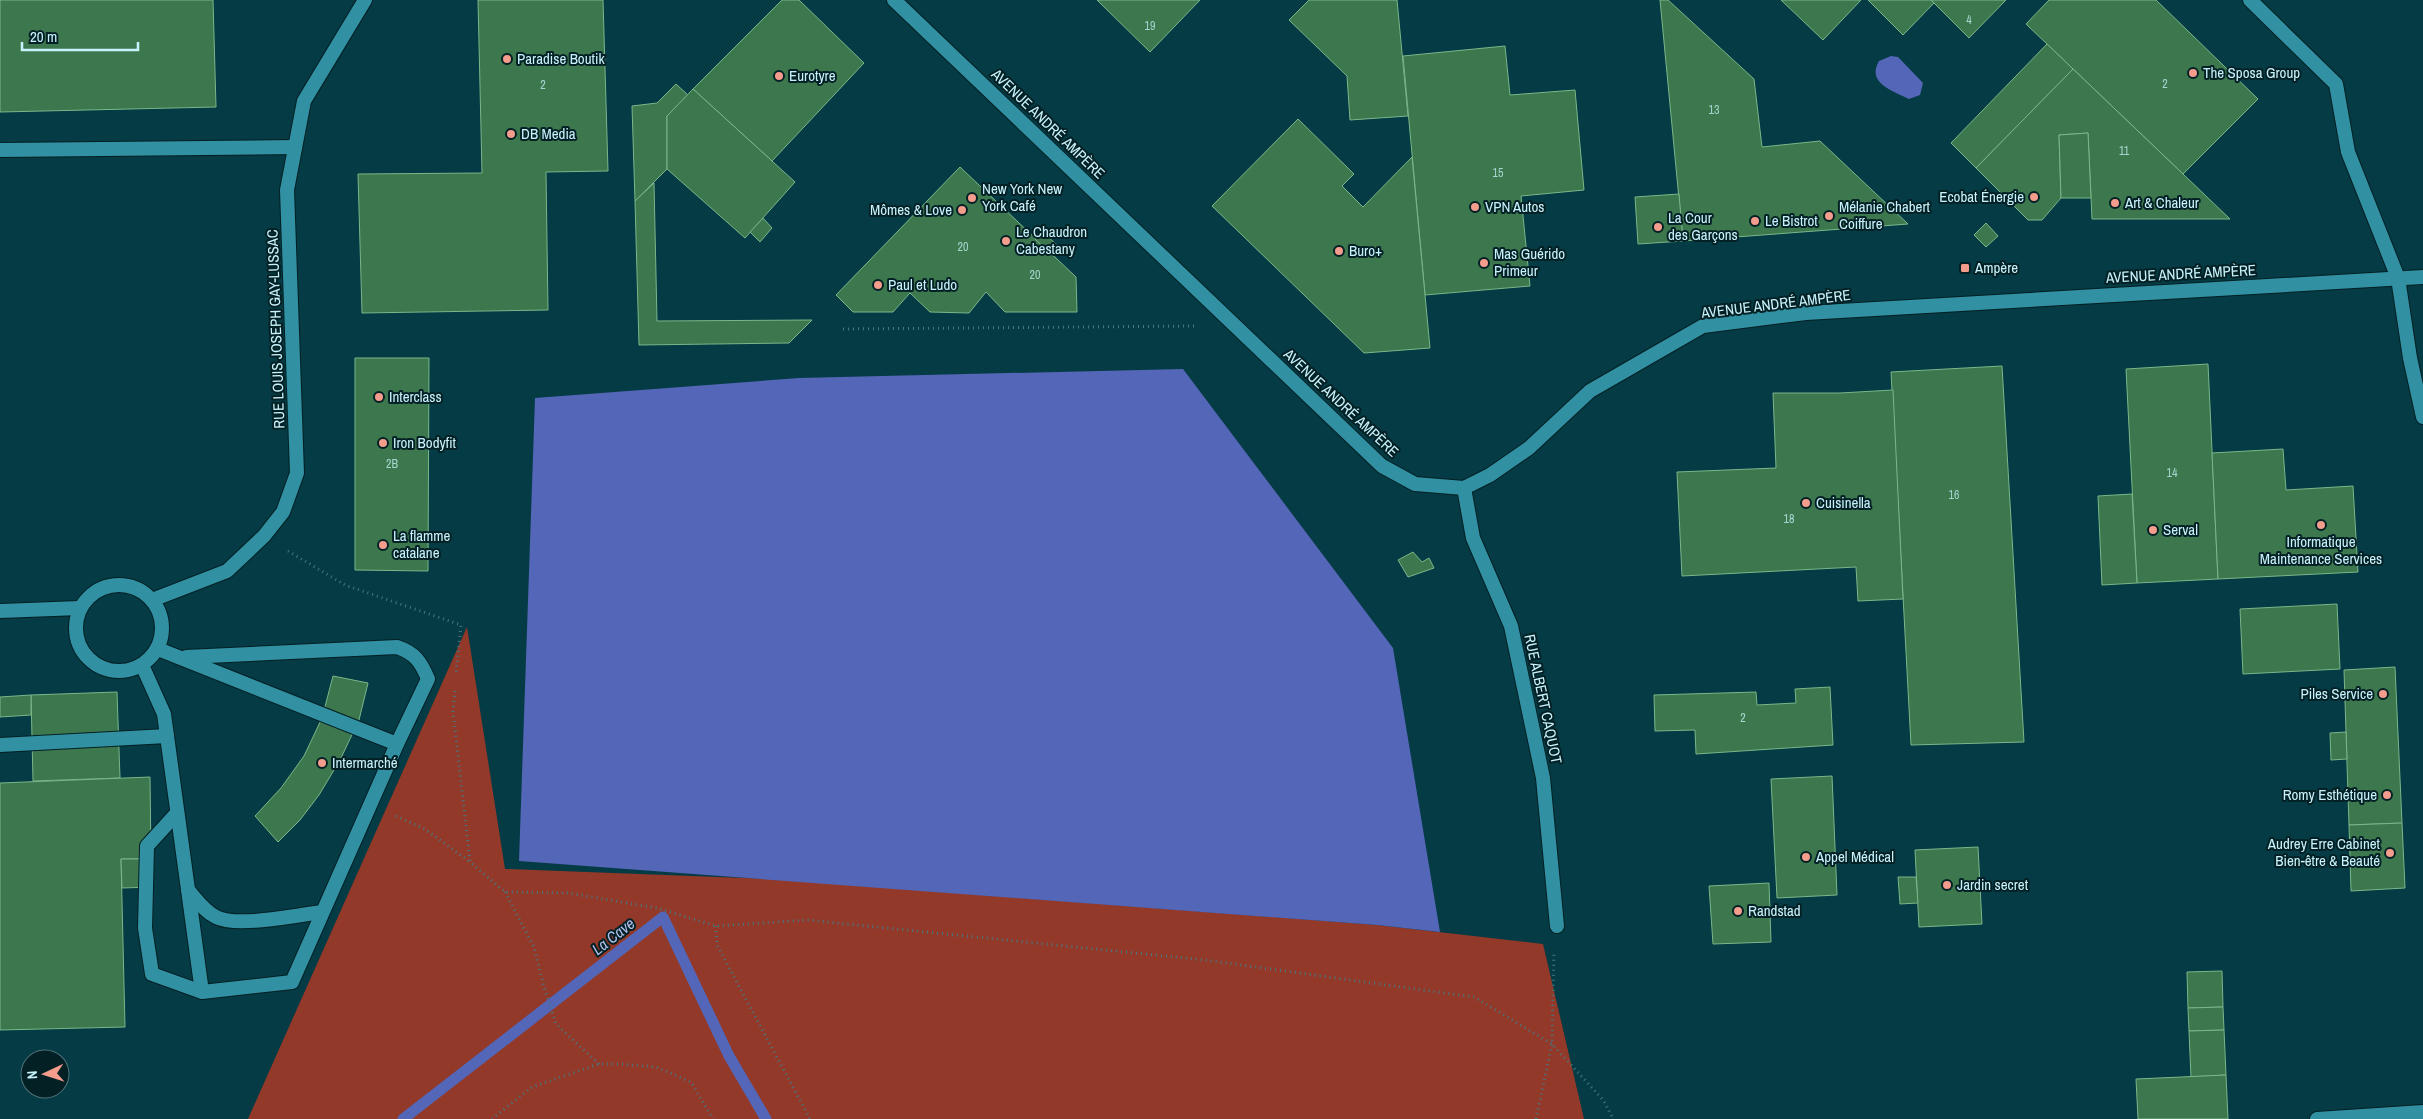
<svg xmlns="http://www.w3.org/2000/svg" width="2423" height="1119" font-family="'Archivo Narrow',sans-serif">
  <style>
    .green { fill: #933929 }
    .water { fill: #5466b7 }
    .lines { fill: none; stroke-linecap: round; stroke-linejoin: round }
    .stream { stroke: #5466b7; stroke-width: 11 }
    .building { fill: #3d774e; stroke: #7ab78a }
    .service-casing { stroke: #032025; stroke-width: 16 }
    .minor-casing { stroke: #032025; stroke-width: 16 }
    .path { stroke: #467881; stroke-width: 3; stroke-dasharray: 1 4; stroke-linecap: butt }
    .service { stroke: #3190a1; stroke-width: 14 }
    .minor { stroke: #3190a1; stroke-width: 14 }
    .poi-dot { fill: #f49d8c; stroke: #032025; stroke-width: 2 }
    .labels { text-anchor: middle; stroke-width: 4; stroke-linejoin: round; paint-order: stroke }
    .number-label { font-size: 12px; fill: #a6d4d0 }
    .poi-label { font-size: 15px; fill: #c9f3fc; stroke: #032025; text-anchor: start }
    .street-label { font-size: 15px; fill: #c9f3fc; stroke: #032025 }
    .water-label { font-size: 16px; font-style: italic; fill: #b4c1ed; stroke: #032025 }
  </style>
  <rect width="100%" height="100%" fill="#053b44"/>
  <!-- green -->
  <path class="green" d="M467,627l38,242 267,10 605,46 166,19 41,175h-1336z"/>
  <!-- water -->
  <g class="water">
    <path d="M1891,56l7,1 25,26 -3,12 -11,4c-16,-8 -43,-16 -30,-38z"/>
    <path d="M1183,369l210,279 47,284 -63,-7 -858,-64 16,-463 264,-20z"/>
  </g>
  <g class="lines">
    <!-- stream -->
    <path class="stream" d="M403,1119l260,-202 66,139 37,63"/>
  </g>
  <!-- building -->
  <g class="building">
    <path d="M0,0h213l3,107 -216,5z"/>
    <path d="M478,0h125l5,171 -62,1 2,138 -186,3 -4,-139 124,-1z"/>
    <path d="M782,0h17l65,63 -92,98 -79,-72z"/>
    <path d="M1097,0h103l-50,52z"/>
    <path d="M1309,0h88l11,116 -58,4 -3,-44 -58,-56z"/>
    <path d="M1660,0h8l86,79 8,68 58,-6 88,83 -225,17z"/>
    <path d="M1781,0h80l-38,40z"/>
    <path d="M1868,0h63l3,3 -31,32z"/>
    <path d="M1931,0h75l-37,38z"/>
    <path d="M2049,0h107l102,99 -75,75 -157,-150z"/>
    <path d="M2047,44l26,25 -97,99 -25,-25z"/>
    <path d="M1505,46l5,49 65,-5 9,100 -63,6 9,90 -105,9 -22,-239z"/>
    <path d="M2073,69l110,105 47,45h-138l-4,-86 -29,2 2,63 -19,22h-14l-52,-52z"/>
    <path d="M676,84l12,11 -21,21v53l-32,32 -3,-95 25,-3z"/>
    <path d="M693,89l102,93 -50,56 -78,-69v-53z"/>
    <path d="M1298,119l56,55 -12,12 21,21 49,-50 18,191 -66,5 -152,-147z"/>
    <path d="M2088,133l3,65h-30l-2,-63z"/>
    <path d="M960,167l116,110 1,35h-72l-19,-20 -17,21 -39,-1 -20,-19 -17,19h-40l-17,-17z"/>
    <path d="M654,183l3,138 155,-1 -23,23 -150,2 -4,-144z"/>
    <path d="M1679,194l4,47 -45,3 -3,-47z"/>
    <path d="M763,218l9,10 -12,14 -10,-10z"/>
    <path d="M1986,223l12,13 -12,11 -12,-12z"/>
    <path d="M1043,232l16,15 -7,8 -17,-16z"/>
    <path d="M355,358h74l-1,213 -73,-1z"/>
    <path d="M2208,364l10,215 -81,4 -11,-214z"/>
    <path d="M2002,366l22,376 -113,3 -20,-373z"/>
    <path d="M1893,390l10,209 -45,2 -2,-34 -174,9 -5,-104 99,-4 -3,-75h67z"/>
    <path d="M2283,449l3,41 67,-4 5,86 -140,7 -6,-126z"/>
    <path d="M2132,494l5,89 -35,2 -4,-89z"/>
    <path d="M1413,552l9,10 7,-4 5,10 -26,9 -10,-17z"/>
    <path d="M2337,604l3,65 -97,5 -3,-65z"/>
    <path d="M2395,667l7,156 -53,2 -5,-155z"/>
    <path d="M333,676l35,7 -9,37 -19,40 -21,35 -19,25 -22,22 -23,-26 26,-28 23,-32 18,-38z"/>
    <path d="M1830,687l3,58 -137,9 -1,-24 -40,1 -1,-36 102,-3 1,13 39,-2 -1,-14z"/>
    <path d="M117,692l3,86 -87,3 -2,-86z"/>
    <path d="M31,695v20l-31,2v-20z"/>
    <path d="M2346,732l1,27 -16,1 -1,-27z"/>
    <path d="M1832,776l5,119 -60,3 -6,-119z"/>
    <path d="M150,777l1,82h-30l4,168 -125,3v-247z"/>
    <path d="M2402,823l3,65 -54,3 -2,-66z"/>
    <path d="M1978,847l4,77 -63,3 -4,-77z"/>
    <path d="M121,859h30l1,28 -30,1z"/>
    <path d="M1898,877h18l2,26 -18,1z"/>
    <path d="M1769,883l2,59 -58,2 -4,-58z"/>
    <path d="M2222,971l1,36 -35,1 -1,-36z"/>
    <path d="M2223,1007l1,23 -35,1 -1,-23z"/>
    <path d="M2224,1030l2,45 -35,2 -2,-46z"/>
    <path d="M2226,1075l2,44h-90l-2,-40z"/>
  </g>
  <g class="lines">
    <!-- service casing -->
    <g class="service-casing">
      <g id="service">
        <path d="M0,150l295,-3"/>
        <circle cx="119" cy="628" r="43"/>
        <path d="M152,600l75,-29 37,-35 19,-24 14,-39 -10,-283 17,-89 61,-101"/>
        <path d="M0,611l80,-3"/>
        <path d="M158,649l239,95 -105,238 -90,10 -50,-18 -7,-46 2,-82 30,-33"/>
        <path d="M186,657l211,-10c18,6 24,15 31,32l-31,65"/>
        <path d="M142,665l22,49 38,278"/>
        <path d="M0,745l167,-9"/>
        <path d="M188,890c8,9 16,21 28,27 21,11 81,-2 106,-5"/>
        <path d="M2317,1119l106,-7"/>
      </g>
    </g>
    <!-- minor casing -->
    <g class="minor-casing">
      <g id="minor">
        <path d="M894,0l488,466 33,18 49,4 26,-13 39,-27 61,-57 113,-65 103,-13 617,-36"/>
        <path d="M2250,0l86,84 12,68 50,126 12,80 13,59"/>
        <path d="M1464,488l9,50 38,88 32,152 14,148"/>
      </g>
    </g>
    <!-- path -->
    <g class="path">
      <path d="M843,329l353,-3"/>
      <path d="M288,551l57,34 116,40 -5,49"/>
      <path d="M455,691l-2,20 17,151 35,30 63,1 89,15 59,18 91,-6 398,40 269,37 78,47 52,57 9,18"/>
      <path d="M396,816l29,13 45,33"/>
      <path d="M505,892l29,55 10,40 12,37 43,40"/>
      <path d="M716,926l1,19 93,174"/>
      <path d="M492,1119l40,-32 67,-23h19l38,3 35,15 22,37"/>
      <path d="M1536,1119l16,-75 2,-93"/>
    </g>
    <!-- service -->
    <use href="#service" class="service"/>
    <!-- minor -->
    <use href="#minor" class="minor"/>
  </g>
  <!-- markers -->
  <g class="poi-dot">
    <circle cx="507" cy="59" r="5"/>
    <circle cx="2193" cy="73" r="5"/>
    <circle cx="779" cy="76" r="5"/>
    <circle cx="511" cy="134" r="5"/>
    <circle cx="2034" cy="197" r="5"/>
    <circle cx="972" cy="198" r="5"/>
    <circle cx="2115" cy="203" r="5"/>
    <circle cx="1475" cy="207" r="5"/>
    <circle cx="962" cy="210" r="5"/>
    <circle cx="1829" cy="216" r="5"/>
    <circle cx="1755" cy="221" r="5"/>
    <circle cx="1658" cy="227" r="5"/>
    <circle cx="1006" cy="241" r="5"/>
    <circle cx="1339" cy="251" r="5"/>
    <circle cx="1484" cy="263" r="5"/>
    <rect x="1960" y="263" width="10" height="10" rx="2.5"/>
    <circle cx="878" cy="285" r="5"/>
    <circle cx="379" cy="397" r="5"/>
    <circle cx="383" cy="443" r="5"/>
    <circle cx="1806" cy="503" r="5"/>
    <circle cx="2321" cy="525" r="5"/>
    <circle cx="2153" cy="530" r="5"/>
    <circle cx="383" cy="545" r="5"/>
    <circle cx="2383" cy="694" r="5"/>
    <circle cx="322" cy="763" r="5"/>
    <circle cx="2387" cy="795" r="5"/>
    <circle cx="2390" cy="853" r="5"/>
    <circle cx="1806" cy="857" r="5"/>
    <circle cx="1947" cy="885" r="5"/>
    <circle cx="1738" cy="911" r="5"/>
  </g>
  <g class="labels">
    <!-- number labels -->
    <g class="number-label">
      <text x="1969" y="24">4</text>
      <text x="1150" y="30">19</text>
      <text x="2165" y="88">2</text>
      <text x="543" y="89">2</text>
      <text x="1714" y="114">13</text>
      <text x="2124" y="155">11</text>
      <text x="1498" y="177">15</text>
      <text x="963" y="251">20</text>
      <text x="1035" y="279">20</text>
      <text x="392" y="468">2B</text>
      <text x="2172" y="477">14</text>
      <text x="1954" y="499">16</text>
      <text x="1789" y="523">18</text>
      <text x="1743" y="722">2</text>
    </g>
    <!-- poi labels -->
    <g class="poi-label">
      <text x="517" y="64">Paradise Boutik</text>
      <text x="2203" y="78">The Sposa Group</text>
      <text x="789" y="81">Eurotyre</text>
      <text x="521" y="139">DB Media</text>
      <text x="982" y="194">New York New<tspan x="982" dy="17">York Café</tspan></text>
      <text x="2024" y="202" text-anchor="end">Ecobat Énergie</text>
      <text x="2125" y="208">Art &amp; Chaleur</text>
      <text x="1485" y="212">VPN Autos</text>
      <text x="1839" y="212">Mélanie Chabert<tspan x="1839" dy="17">Coiffure</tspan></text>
      <text x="952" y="215" text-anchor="end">Mômes &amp; Love</text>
      <text x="1668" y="223">La Cour<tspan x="1668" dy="17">des Garçons</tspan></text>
      <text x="1765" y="226">Le Bistrot</text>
      <text x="1016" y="237">Le Chaudron<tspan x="1016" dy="17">Cabestany</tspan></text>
      <text x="1349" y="256">Buro+</text>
      <text x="1494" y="259">Mas Guérido<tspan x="1494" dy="17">Primeur</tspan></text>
      <text x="1975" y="273">Ampère</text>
      <text x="888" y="290">Paul et Ludo</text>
      <text x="389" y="402">Interclass</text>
      <text x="393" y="448">Iron Bodyfit</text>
      <text x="1816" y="508">Cuisinella</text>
      <text x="2163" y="535">Serval</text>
      <text x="393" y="541">La flamme<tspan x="393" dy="17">catalane</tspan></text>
      <text x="2321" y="547" text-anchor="middle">Informatique<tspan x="2321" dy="17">Maintenance Services</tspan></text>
      <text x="2373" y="699" text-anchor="end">Piles Service</text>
      <text x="332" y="768">Intermarché</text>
      <text x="2377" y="800" text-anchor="end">Romy Esthétique</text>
      <text x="2380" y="849" text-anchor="end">Audrey Erre Cabinet<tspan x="2380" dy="17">Bien-être &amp; Beauté</tspan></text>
      <text x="1816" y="862">Appel Médical</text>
      <text x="1957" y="890">Jardin secret</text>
      <text x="1748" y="916">Randstad</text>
    </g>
    <!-- street labels -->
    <g class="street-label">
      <text transform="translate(1048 124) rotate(44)" y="5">AVENUE ANDRÉ AMPÈRE</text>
      <text transform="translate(2181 274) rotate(-3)" y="5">AVENUE ANDRÉ AMPÈRE</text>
      <text transform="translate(1776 304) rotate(-7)" y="5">AVENUE ANDRÉ AMPÈRE</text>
      <text transform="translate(276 329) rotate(-92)" y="5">RUE LOUIS JOSEPH GAY-LUSSAC</text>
      <text transform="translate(1341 403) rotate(43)" y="5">AVENUE ANDRÉ AMPÈRE</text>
      <text transform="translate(1543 699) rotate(78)" y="5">RUE ALBERT CAQUOT</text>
    </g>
    <!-- water labels -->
    <g class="water-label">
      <text transform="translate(613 936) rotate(-38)" y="6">La Cave</text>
    </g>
  </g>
  <!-- north arrow -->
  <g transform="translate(45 1074) rotate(266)"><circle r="24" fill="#032025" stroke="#52747b"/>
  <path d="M0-4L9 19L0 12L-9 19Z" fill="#f49d8c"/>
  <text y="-8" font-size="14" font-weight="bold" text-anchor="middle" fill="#c9f3fc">N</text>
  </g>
  <!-- scale -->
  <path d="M22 42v8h116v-8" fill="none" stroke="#c9f3fc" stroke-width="2.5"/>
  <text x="30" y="42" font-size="15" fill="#c9f3fc" stroke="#032025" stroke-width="4" paint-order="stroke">20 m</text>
</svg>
